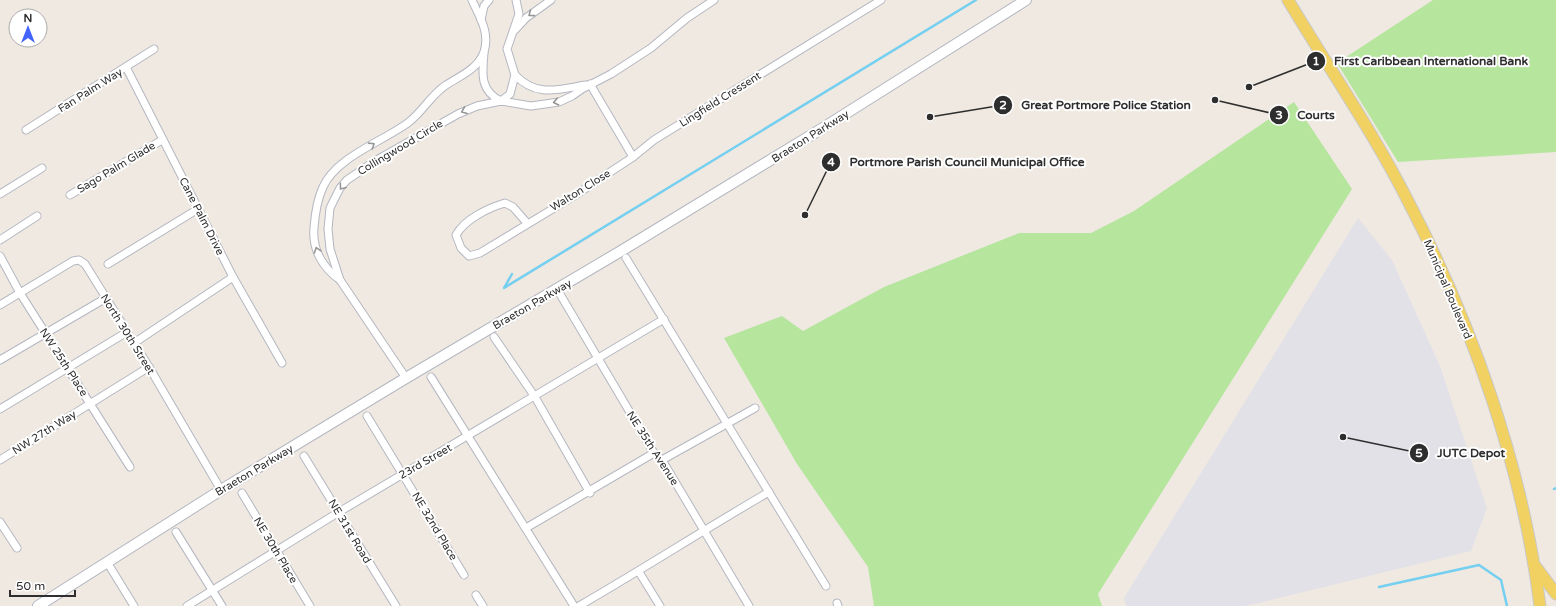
<svg xmlns="http://www.w3.org/2000/svg" width="1556" height="606" font-family="'Varela Round',sans-serif">
  <style>
    .industrial { fill: #e3e1e8 }
    .green { fill: #b6e59e }
    .lines { fill: none; stroke-linecap: round; stroke-linejoin: round }
    .stream { stroke: #75cff0; stroke-width: 2.5 }
    .street-casing { stroke: #b4b7c1; stroke-width: 9 }
    .secondary-casing { stroke: #b4b7c1; stroke-width: 12 }
    .primary-casing { stroke: #c9c9c9; stroke-width: 13 }
    .street { stroke: #fff; stroke-width: 7 }
    .secondary { stroke: #fff; stroke-width: 10 }
    .primary { stroke: #f2d163; stroke-width: 11 }
    .oneway { stroke: #969696 }
    .labels { text-anchor: middle; stroke-width: 4; stroke-linejoin: round; paint-order: stroke }
    .street-label { font-size: 11px; fill: #2e2e2e; stroke: #fff }
    .leader { fill: none; stroke: #2e2e2e; stroke-width: 1.5 }
    .callout-dot { fill: #2e2e2e; stroke: #fff; stroke-width: 1.5 }
    .mark-label { font-size: 12px; text-anchor: middle; font-weight: bold; fill: #fff }
    .callout-label { font-size: 12px; text-anchor: middle; font-weight: bold; fill: #2e2e2e; stroke: #fff; stroke-width: 4; stroke-linejoin: round; paint-order: stroke }
  </style>
  <rect width="100%" height="100%" fill="#efe9e1"/>
  <!-- industrial -->
  <path class="industrial" d="M1358,218l34,42 48,106 47,142 -16,43 -225,55h-120l-2,-8z"/>
  <!-- green -->
  <g class="green">
    <path d="M1433,0h123v152l-158,10 -61,-99z"/>
    <path d="M1294,102l58,87 -254,405 4,12h-228l-6,-39 -71,-103 -73,-126 58,-22 21,15 81,-44 135,-54h72l43,-22z"/>
  </g>
  <g class="lines">
    <!-- stream -->
    <g class="stream">
      <path d="M512,274l-8,14 472,-288"/>
      <path d="M1554,489l2,-1"/>
      <path d="M1379,587l100,-22 22,15 6,26"/>
    </g>
    <!-- street casing -->
    <g class="street-casing">
      <g id="street">
        <path d="M481,20l3,-14 5,-6"/>
        <path d="M515,30l11,-12 25,-18"/>
        <path d="M484,53c-2,21 -4,38 17,48"/>
        <path d="M126,67l107,210 49,86"/>
        <path d="M515,75c22,23 44,14 71,10"/>
        <path d="M590,84l43,73 21,-17 227,-140"/>
        <path d="M501,101l9,-7 5,-19 -8,-26 12,-35 -3,-14"/>
        <path d="M26,130l128,-81"/>
        <path d="M0,194l42,-26"/>
        <path d="M70,195l92,-55"/>
        <path d="M527,223l-14,-16 -8,-4c-17,5 -40,16 -49,32l5,13 8,8 11,-3 94,-57 59,-39"/>
        <path d="M0,240l37,-24"/>
        <path d="M0,256l20,37 110,174"/>
        <path d="M626,258l200,328"/>
        <path d="M108,264l90,-55"/>
        <path d="M340,280c-17,-12 -28,-30 -26,-52 1,-14 3,-28 9,-41 13,-30 61,-46 86,-65 14,-11 22,-27 37,-37 14,-9 32,-16 38,-33 6,-20 -4,-34 -12,-52"/>
        <path d="M557,289l97,164 8,7 87,146"/>
        <path d="M0,305l73,-44 6,-1 6,4 64,103 72,123"/>
        <path d="M494,337l41,60 55,96"/>
        <path d="M134,343l99,-66"/>
        <path d="M0,360l106,-62"/>
        <path d="M431,377l143,229"/>
        <path d="M406,378l-66,-98 -10,-31 -2,-20 2,-21 10,-20 7,-8 28,-19 83,-47 19,-8 24,-5 30,5 28,-4 13,-6 10,-7 29,-15 40,-26 36,-30 27,-18"/>
        <path d="M0,409l127,-77"/>
        <path d="M367,416l97,159"/>
        <path d="M304,456l92,150"/>
        <path d="M0,460l149,-93"/>
        <path d="M662,460l93,-52"/>
        <path d="M242,493l68,113"/>
        <path d="M0,522l17,26"/>
        <path d="M526,528l128,-75"/>
        <path d="M176,532l46,74"/>
        <path d="M107,562l27,44"/>
        <path d="M639,572l21,34"/>
        <path d="M476,595l7,11"/>
        <path d="M837,603l1,3"/>
        <path d="M187,606l152,-94 325,-193"/>
        <path d="M579,606c64,-37 126,-77 190,-114"/>
      </g>
    </g>
    <!-- secondary casing -->
    <g class="secondary-casing">
      <path id="secondary" d="M38,606l183,-116 185,-112 215,-127 197,-120 208,-131"/>
    </g>
    <!-- primary casing -->
    <g class="primary-casing">
      <g id="primary">
        <path d="M1288,0c40,67 86,133 121,203 64,123 114,266 131,403"/>
        <path d="M1536,567l20,27"/>
      </g>
    </g>
    <!-- street -->
    <use href="#street" class="street"/>
    <!-- secondary -->
    <use href="#secondary" class="secondary"/>
    <!-- primary -->
    <use href="#primary" class="primary"/>
  </g>
  <!-- one-way arrows -->
  <defs><path id="oneway-chevron" d="M-2-3.5L2.5 0L-2 3.5" fill="none" stroke-width="1.6" stroke-linecap="round" stroke-linejoin="round"/></defs>
  <g class="oneway">
    <use href="#oneway-chevron" transform="translate(531 14) rotate(143)"/>
    <use href="#oneway-chevron" transform="translate(556 102) rotate(168)"/>
    <use href="#oneway-chevron" transform="translate(464 111) rotate(158)"/>
    <use href="#oneway-chevron" transform="translate(372 145) rotate(-32)"/>
    <use href="#oneway-chevron" transform="translate(342 187) rotate(127)"/>
    <use href="#oneway-chevron" transform="translate(317 250) rotate(-108)"/>
  </g>
  <g class="labels">
    <!-- street labels -->
    <g class="street-label">
      <text transform="translate(90 90) rotate(-32)" y="4">Fan Palm Way</text>
      <text transform="translate(720 99) rotate(-32)" y="4">Lingfield Cressent</text>
      <text transform="translate(810 136) rotate(-32)" y="4">Braeton Parkway</text>
      <text transform="translate(400 147) rotate(-31)" y="4">Collingwood Circle</text>
      <text transform="translate(116 167) rotate(-31)" y="4">Sago Palm Glade</text>
      <text transform="translate(580 190) rotate(-32)" y="4">Walton Close</text>
      <text transform="translate(202 216) rotate(63)" y="4">Cane Palm Drive</text>
      <text transform="translate(1448 289) rotate(67)" y="4">Municipal Boulevard</text>
      <text transform="translate(532 304) rotate(-30)" y="4">Braeton Parkway</text>
      <text transform="translate(128 334) rotate(58)" y="4">North 30th Street</text>
      <text transform="translate(64 362) rotate(57)" y="4">NW 25th Place</text>
      <text transform="translate(44 432) rotate(-32)" y="4">NW 27th Way</text>
      <text transform="translate(653 448) rotate(57)" y="4">NE 35th Avenue</text>
      <text transform="translate(425 461) rotate(-30)" y="4">23rd Street</text>
      <text transform="translate(254 470) rotate(-31)" y="4">Braeton Parkway</text>
      <text transform="translate(435 526) rotate(59)" y="4">NE 32nd Place</text>
      <text transform="translate(350 531) rotate(59)" y="4">NE 31st Road</text>
      <text transform="translate(276 550) rotate(59)" y="4">NE 30th Place</text>
    </g>
  </g>
  <!-- callouts -->
  <path class="leader" d="M1249 87L1316 61M930 117L1003 105M1215 100L1279 115M805 215L831 162M1343 437L1419 453"/>
  <g class="callout-dot">
    <circle cx="1249" cy="87" r="4"/>
    <circle cx="930" cy="117" r="4"/>
    <circle cx="1215" cy="100" r="4"/>
    <circle cx="805" cy="215" r="4"/>
    <circle cx="1343" cy="437" r="4"/>
    <circle cx="1316" cy="61" r="10"/>
    <circle cx="1003" cy="105" r="10"/>
    <circle cx="1279" cy="115" r="10"/>
    <circle cx="831" cy="162" r="10"/>
    <circle cx="1419" cy="453" r="10"/>
  </g>
  <g class="mark-label">
    <text x="1316" y="65">1</text>
    <text x="1003" y="109">2</text>
    <text x="1279" y="119">3</text>
    <text x="831" y="166">4</text>
    <text x="1419" y="457">5</text>
  </g>
  <g class="callout-label">
    <text x="1431" y="65">First Caribbean International Bank</text>
    <text x="1106" y="109">Great Portmore Police Station</text>
    <text x="1316" y="119">Courts</text>
    <text x="967" y="166">Portmore Parish Council Municipal Office</text>
    <text x="1471" y="457">JUTC Depot</text>
  </g>
  <!-- north arrow -->
  <g transform="translate(28 28)"><circle r="19" fill="#ffffff" stroke="#ababab"/>
  <path d="M0-3L7 15L0 10L-7 15Z" fill="#4264fb"/>
  <text y="-6" font-size="11" font-weight="bold" text-anchor="middle" fill="#2e2e2e">N</text>
  </g>
  <!-- scale -->
  <path d="M10 590v6h65v-6" fill="none" stroke="#2e2e2e" stroke-width="2"/>
  <text x="16" y="590" font-size="12" fill="#2e2e2e" stroke="#ffffff" stroke-width="3" paint-order="stroke">50 m</text>
</svg>
